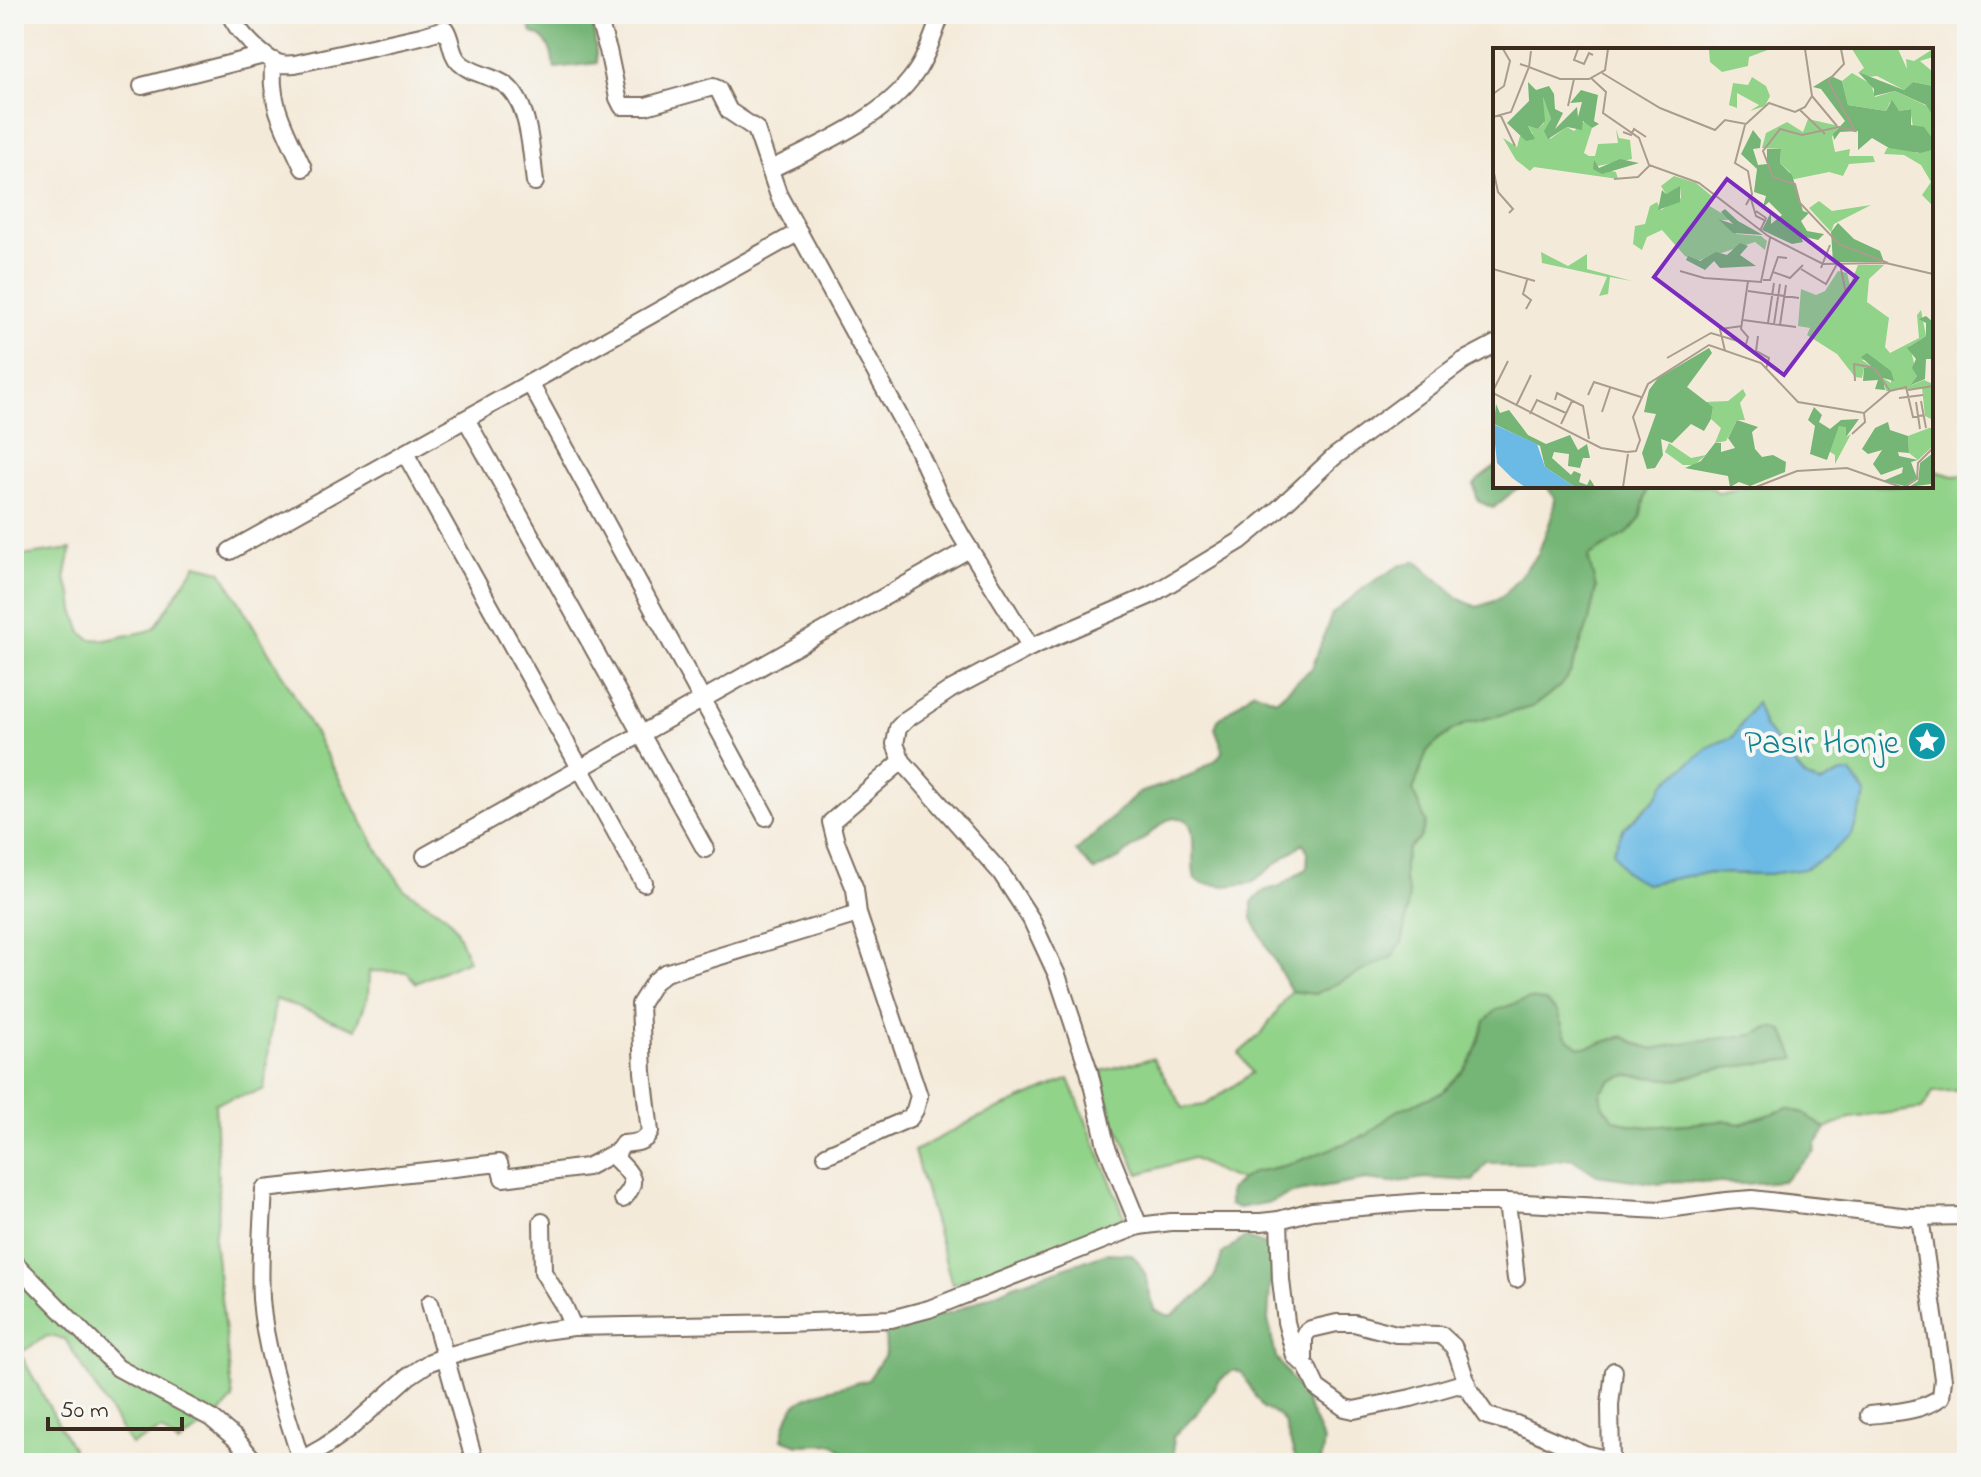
<svg xmlns="http://www.w3.org/2000/svg" width="1981" height="1477" font-family="'Indie Flower',sans-serif">
  <style>
    .green { fill: #92d38a; stroke: #667e54; stroke-width: 2; fill-rule: evenodd }
    .forest { fill: #75b576; stroke: #58704a; stroke-width: 2 }
    .water { fill: #6bbae5; stroke: #537282; stroke-width: 2 }
    .lines { fill: none; stroke-linecap: round; stroke-linejoin: round }
    .street-casing { stroke: #7c6d5f; stroke-width: 20 }
    .street { stroke: #fff; stroke-width: 16 }
    .labels { text-anchor: middle; stroke-width: 8; stroke-linejoin: round; paint-order: stroke }
    .culture-label { font-size: 34px; fill: #0d838f; stroke: #f6f6f2; text-anchor: end }
    .inset-road { fill: none; stroke: #aa9d8e; stroke-width: 2 }
    .view { fill: #7b2cbf; fill-opacity: 0.15; stroke: #7b2cbf; stroke-width: 4 }
    .inset-edge { fill: none; stroke: #3b2a1e; stroke-width: 4 }
  </style>
  <rect width="100%" height="100%" fill="#f6f6f2"/>
  <filter id="ink" filterUnits="userSpaceOnUse"><feTurbulence type="fractalNoise" baseFrequency=".0125" numOctaves="2"/><feDisplacementMap in="SourceGraphic" scale="16" xChannelSelector="R" yChannelSelector="G"/><feConvolveMatrix kernelMatrix="1 2 1 2 8 2 1 2 1" color-interpolation-filters="sRGB"/></filter>
  <filter id="wash" filterUnits="userSpaceOnUse"><feTurbulence type="fractalNoise" baseFrequency=".006" numOctaves="4" result="noise"/><feDisplacementMap in="SourceGraphic" scale="32" xChannelSelector="R" yChannelSelector="G"/><feGaussianBlur stdDeviation="1.8" result="paint"/><feColorMatrix in="noise" values="0 0 0 0 0 0 0 0 0 0 0 0 0 0 0 0 0 1.4 0 .05"/><feComposite in="paint" operator="in"/></filter>
  <g filter="url(#wash)">
    <rect width="100%" height="100%" fill="#f4ead9"/>
    <!-- green -->
    <g class="green">
      <path d="M1931,470l23,6 13,-1v615l-34,2 -11,17 -72,9 -24,11 -22,-15 -15,-6 -49,16 -17,-3 -75,6 -17,-2 -17,-6 -11,-12 -2,-16 10,-11 17,-5 50,5 31,-10 86,-11 -26,-31 -16,7 -58,6 -42,8 -16,-5 -15,-8 -33,11h-10l-13,-10 -10,-25 -11,-11 -60,20 -11,33 -9,15 -22,23 -47,19 -29,24 -79,30 -34,7 -14,8 -19,-7 -29,-15 -53,16 -27,-58 -11,-45 52,-13 30,50 22,-3 47,-32 -13,-20 22,-19 30,-43 24,3 94,-98 -5,-16v-16l4,-15 12,-11 6,-15 -13,-32 14,-40 25,-21 16,-7 64,-16 27,-20 11,-14 19,-52 7,-33 -8,-31 41,-25 11,-13 7,-31 4,-2h59l9,7 30,-7h182zM1756,703l8,24 41,50 15,7 22,-11 -73,101 -67,-1 -57,11 -21,-56 86,-82 23,-9z"/>
      <path d="M71,549l-6,30 7,15 2,16 8,23 8,6 16,1 42,-9 7,-4 41,-62 25,6 72,122 83,154 28,42 43,27 9,13 12,31 -52,23 -9,-11 -38,-1 -1,25 -12,33 -81,-30 -11,91 -49,13 4,102 -5,34 19,160 -14,16 -41,29 -17,-14 -30,15 -66,-106 -18,-3 -27,17 60,110h-66v-906z"/>
      <path d="M1069,1079l56,138 -173,67 -38,-133 61,-32z"/>
    </g>
    <!-- forest -->
    <g class="forest">
      <path d="M525,14h78l-10,8 4,41 -42,5c-4,-15 -5,-31 -23,-35z"/>
      <path d="M1495,467v19h25l-27,22 -15,-7 -4,-16 5,-6z"/>
      <path d="M1547,486h104l-4,2 -7,31 -11,13 -41,25 8,31 -7,33 -19,52 -11,14 -27,20 -64,16 -16,7 -25,21 -14,40 13,32 -6,15 -12,11 -4,15v16l5,15 -7,48 -10,14 -77,37 -24,-3 -39,-72v-17l12,-11 16,-5 27,-18 1,-16 -5,-9 -52,40 -25,3 -24,-3 -7,-4c-7,-21 11,-72 -28,-59l-47,38 -26,13 -18,-20 63,-58 49,-16 29,-18 5,-7 -1,-8 -6,-16 3,-8 36,-29 22,9 36,-32 20,-54 33,-27 34,-21 17,-5 45,39 16,7 15,-5 14,-9 32,-39 14,-38 3,-17z"/>
      <path d="M1528,999l17,2 12,11 9,25 13,10h10l34,-11 14,8 16,5 42,-8 58,-6 16,-7h8l7,4 12,27 -87,11 -31,10 -50,-5 -17,5 -10,11 2,16 11,12 17,6 17,2 75,-6 17,3 49,-16 15,6 22,15 -10,15 -1,8 -33,29 -39,3 -66,-3 -16,3 -64,-9 -26,-17 -31,5h-53l-14,18 -48,-3 -34,5 -25,-3 -74,13 -21,9 -32,6 -10,-3v-14l11,-11 14,-8 34,-7 79,-30 29,-24 47,-19 22,-23 9,-15 11,-33 11,-11z"/>
      <path d="M1245,1237l23,9 7,14 -5,27 -2,33 8,37 27,39 21,45 -3,22h-24l-13,-41 -6,-7 -15,-7 -22,-36 -8,-2 -15,12 -20,30 -25,25 2,26h-328l-1,-9 -13,-10 -35,1 -16,-6c2,-10 4,-21 10,-30 12,-18 55,-23 76,-29l18,-27 -1,-25 68,-16 61,-27 93,-32 24,1 6,6 8,14 9,36 16,6c28,-21 44,-25 52,-62z"/>
    </g>
    <!-- water -->
    <path class="water" d="M1756,702l8,25 41,50 15,7 22,-11h9l15,21 -14,41 -26,22 -22,12 -35,5 -67,-1 -57,11 -21,-13 -11,-20 11,-23 32,-29 8,-15 46,-38 23,-9z"/>
  </g>
  <g filter="url(#ink)">
    <g class="lines">
      <!-- street casing -->
      <g class="street-casing">
        <g id="street">
          <path d="M230,14c6,16 35,47 52,50 2,1 10,0 13,0l126,-28 24,-7c7,10 5,24 14,33 12,12 31,13 45,22 26,17 27,69 31,98"/>
          <path d="M600,25l8,25 10,48 4,8h24l67,-19 5,2 11,22 27,18 23,67 139,254 22,48 22,39 69,110"/>
          <path d="M274,61c-7,41 13,71 29,107"/>
          <path d="M142,86l122,-31"/>
          <path d="M771,169c48,-24 114,-51 145,-97 9,-13 20,-43 25,-58"/>
          <path d="M530,383l236,434"/>
          <path d="M466,419l239,430"/>
          <path d="M405,453l239,430"/>
          <path d="M230,551l569,-319"/>
          <path d="M425,856l544,-307"/>
          <path d="M826,1155l84,-37 5,-8 4,-14 -61,-182 -3,-25 -19,-47 -5,-20 71,-61"/>
          <path d="M623,1199c17,-18 8,-25 -7,-40l2,-8 5,-7c11,-1 22,-1 27,-12l-7,-60 -3,-68 14,-22 11,-9 193,-59"/>
          <path d="M1507,1202l9,77"/>
          <path d="M1279,1220l2,60 5,42 9,34 12,11 10,21 28,20 9,2 57,-12 45,-13 9,1 4,4"/>
          <path d="M542,1222l1,50 21,34 9,21"/>
          <path d="M1139,1226l-33,-81 -17,-74 -32,-96 -26,-56 -30,-46 -99,-112 -7,-17 3,-16 9,-9 43,-29 81,-43 120,-52 89,-54 35,-29 59,-55 129,-96 32,-17"/>
          <path d="M14,1262l104,106 93,50 25,21 20,24"/>
          <path d="M430,1303l45,160"/>
          <path d="M1304,1362v-24l3,-6 4,-3 26,-6h17l42,11 45,1 12,11 5,10 11,34 18,26 29,8 69,30 25,6"/>
          <path d="M1869,1415c25,-3 51,-3 72,-18l2,-18 -23,-162"/>
          <path d="M301,1460c-16,-51 -36,-107 -40,-161 -2,-37 1,-73 3,-110l235,-26 4,15 84,-11 31,-16"/>
          <path d="M296,1463l28,-16 24,-17 61,-54 21,-14 20,-7 86,-23 37,-5 212,-4 106,-4 38,-10 210,-83 32,-4h90l18,-2 33,-9 110,-9h85l154,8 65,-9 26,-2 158,18 57,-1"/>
          <path d="M1611,1463l-1,-58 4,-34"/>
        </g>
      </g>
      <!-- street -->
      <use href="#street" class="street"/>
    </g>
  </g>
  <!-- icons -->
  <defs>
    <g id="sight-disc" transform="scale(2)"><circle r="9.5" fill="#0f9aa8" stroke="#f6f6f2"/><path d="M0-6L1.8-2.2L6-1.7L2.9 1.2L3.7 5.4L0 3.3L-3.7 5.4L-2.9 1.2L-6-1.7L-1.8-2.2Z" fill="#fff"/></g>
  </defs>
  <g fill-rule="evenodd">
    <use href="#sight-disc" x="1927" y="741"/>
  </g>
  <g class="labels">
    <!-- culture labels -->
    <g class="culture-label">
      <text x="1899" y="753">Pasir Honje</text>
    </g>
  </g>
  <!-- overview -->
  <g transform="translate(1493 48)">
    <rect width="440" height="440" fill="#f4ead9"/>
    <path d="M223,1h54l-21,8 -1,9 -26,6 -12,-10 -1,-12zM359,1h46l9,20 -1,-10 8,2 19,-12v8l-13,4 13,11v14l-20,-4 -9,8 -27,-14 -11,1 -7,-5 5,-4zM359,25l19,11 4,13 20,-6 32,15 6,10v23l-9,-11 -11,-1 -3,-18 -11,2 -9,-9 -4,9 -38,-6 -6,-24zM259,29l14,9 4,10 -5,10 -15,5 9,-6 -22,-12v15l-8,-3 4,-22 15,2zM50,49l8,22 -1,20 17,-12 7,4 11,-10 7,7 -8,25 5,3h6l3,-12 20,-1 -2,-14 3,9 11,2 2,19 -39,8 23,5 2,7 -84,-12 -4,4 -14,-11 -13,-22 14,9 3,-11 13,-2 -5,-8 10,3 6,-6zM315,71l31,7 -7,11 3,15 15,-3 -1,7h24l2,6 -26,2 -6,12 -14,-4 -39,8v-8l-10,-9 1,-14 -19,-1 4,-15 21,-11 16,10zM413,99l11,6 16,-3v56l-11,-11 9,-13 -10,-17 -17,-10 -20,-1 3,-6zM181,128l22,7 18,15 -6,7 25,15h-14l18,14 24,2 6,5 -2,9 -10,-8 -58,19 -12,-5 -23,-26 -15,7 -5,13 -9,-6 2,-18 10,-2 5,-18 7,-4 4,8 20,-12 -1,-11 -14,7 -5,-8zM326,153l13,10 39,-6 -37,19 -3,8 -22,-24zM48,204l27,14 19,-12v15l45,12 -22,-4 -2,17 -9,2 8,-19 -65,-14zM365,217h26l-15,14 -2,23 22,16 -4,29 5,6 29,-15 -2,-23 4,-5 5,26 -16,10 7,30 -5,9 12,-5 9,4v36l-8,-4 -3,-28 -36,3 -3,-13 8,5v-8l-21,-16 -8,1 9,6 -7,2 -2,10 -7,-1 -18,-23 -30,-19 3,-7 -12,-2 3,-37 15,6 9,-4 13,-20 9,2 3,12zM250,341l3,6 -6,8 5,17h-8l-11,21 -11,2 6,-15 -10,-9 2,-12 -8,-5 23,-1zM346,378h7v11l5,-3 -16,30v-9l-8,-5zM436,380h4v18l-15,14 -9,-7 -1,-17zM176,395l22,15 15,-3 -12,10h-11l-18,-13z" fill="#92d38a"/>
    <path d="M365,24l46,18 9,-8 20,4v30l-7,-11 -31,-14 -21,5v-7zM338,28l11,5 6,24 38,6 6,-11 7,11 12,-2v16l13,2 9,12v11l-13,3 -31,-5 -17,-10 -14,12v-19l-18,1 -6,8 -1,-6 12,-13 -24,-32 -8,-2zM35,34l8,8 13,-4 5,8 1,15 8,4 -8,16 22,-22 1,10 4,-15 -12,1 11,-13 17,5 -4,26 5,3 -7,4 -9,-7 -1,9 -15,-3 -19,12 -4,-8 7,-12 -8,-22 2,24 -7,8 -10,-3 7,13 -9,2 -19,-18 22,-22zM260,82l8,10 -1,8 -7,1 5,16 9,-1v-15h14l-1,14 12,12 11,36 6,2 -8,8 6,10 17,3 -6,6 -17,-4 2,6 -11,2 -30,-14 9,-18v12l11,-9 -13,-13 -6,5 3,-11 -12,-4 3,-23 -16,-15zM127,111l19,4 -37,11 -9,-5 1,-9 5,8zM187,138v16l-22,8 4,-20 4,4zM232,161l13,12 25,14 -30,-2 -15,-14 15,5 -12,-12zM345,175l16,16 26,12 4,11h-51l-2,-30zM247,195l8,3 -8,9 16,11 -36,2 -6,-7 -9,9 -19,-10 2,-4 12,5 16,-9 11,3zM433,268l7,6v37h-7l-1,20 -14,6 6,-9 -5,-8 4,-9 -9,-11 19,-12v-13l-7,-4zM216,300l3,5 -25,34 26,20 -2,12 -7,12 -13,-7 -19,19 -11,-4 2,16 -8,13 -8,1 -5,-16 14,-39 -12,-2 5,-22 9,-12zM374,305l24,18 3,10 -11,-3 2,12 -10,-1 3,-9 -15,1 1,-13 7,-2 -10,-9zM3,356l4,9 9,-3 19,25 18,9 24,-9 8,15 9,-6 3,14h-7l-3,10 -12,-2 1,-12 -15,-2 -2,6 19,17 3,-4 7,3 -2,8 8,3 3,-6 5,8h-20l-30,-20 -5,-21 -46,-22zM321,359l8,8 -3,7 11,7 11,-9 18,-1 -13,18v-10l-7,-1 -12,34 -17,-6 5,-28 -7,-6zM244,372l21,7 -6,5 3,17 7,8 11,-2 13,7 -1,10 -35,14 -11,-4 -9,5 -2,-11 -43,-8 16,-7 14,-18h6v9l14,-4 -7,-10zM395,374l2,8 18,6 1,17 -11,-1 1,4 19,4 -7,2 6,16 -12,8 -22,-5 19,-8 1,-6 -22,8 -8,-11 9,-14 -14,4 -6,-5 13,-21zM440,405l-2,31 -22,3 9,-6 2,-18z" fill="#75b576"/>
    <path d="M0,376l44,20 8,23 30,20h-50l-13,-9 -15,-15z" fill="#6bbae5"/>
    <path class="inset-road" d="M85,1l-4,11 10,4 5,-11 4,2M348,1l3,15 -16,17 27,50 -16,-4 -37,8 -22,-6 -17,22 10,26 22,7 5,19 39,41 49,19M27,16l9,3 2,-16M109,25l58,35 55,22 10,-10 21,4 23,-21 26,9 10,-5 7,-11 -7,-47M98,30l15,14 -3,21 36,25 10,27 50,18 69,53 55,28 63,-1 47,11M0,46l11,-8 6,-25 -7,-12M319,48l25,30M75,58l6,-27M307,62l25,24M7,66l15,32M0,69l18,-5 18,-45 31,12h29l16,-9 3,-21M252,77l-10,38 13,8 4,23 -6,11M130,84l8,3 3,-6 12,8M1,125l4,19 15,17 -4,4M121,131l24,-2 12,-12M258,151l5,17 10,5M263,163l10,7 -6,13M347,216l6,29M328,220l9,-23M0,221l42,12M308,221l25,15 11,-20M187,223l24,7 57,4 9,-44M280,224l17,6 13,-13M270,232h7l8,-23 9,1M255,243l51,7M33,261l5,-9 -8,-6 4,-14M250,272l53,7M275,275l6,-40M281,276l6,-40M287,277l6,-40M265,288l-2,15 13,7 -3,11M253,296l2,-7 -7,-8 7,-48M232,303l-5,-22 22,-3M174,310l44,-25 30,9M362,333l-1,-17 20,4 16,23M415,342l25,-4M0,343l15,-30M0,345l108,55 26,4M95,347l6,-13 47,15M406,350l24,-3M62,352l2,-7 26,13 6,33M428,353l5,27M423,354l4,27M23,358l15,-31M109,364l8,-24M37,366l7,-14 29,13M68,376l11,-23M359,386l13,-12 -1,-9M134,404l9,-1 4,-11 -7,-23 15,-33 61,-39 52,18 37,39 66,11 26,-22 16,-4 7,30 11,-2M130,439l5,-33M263,439l41,-16 50,-3 54,19M412,439l12,-8 1,-16 15,-15"/>
    <path class="view" d="M234,131l130,99 -73,97 -130,-98z"/>
    <rect width="440" height="440" class="inset-edge"/>
  </g>
  <!-- margin -->
  <rect width="1981" height="1477" fill="none" stroke="#f6f6f2" stroke-width="48"/>
  <!-- scale -->
  <path d="M48 1417v12h134v-12" fill="none" stroke="#3b2a1e" stroke-width="4"/>
  <text x="60" y="1417" font-size="24" fill="#3b2a1e" stroke="#f6f6f2" stroke-width="6" paint-order="stroke">50 m</text>
</svg>
